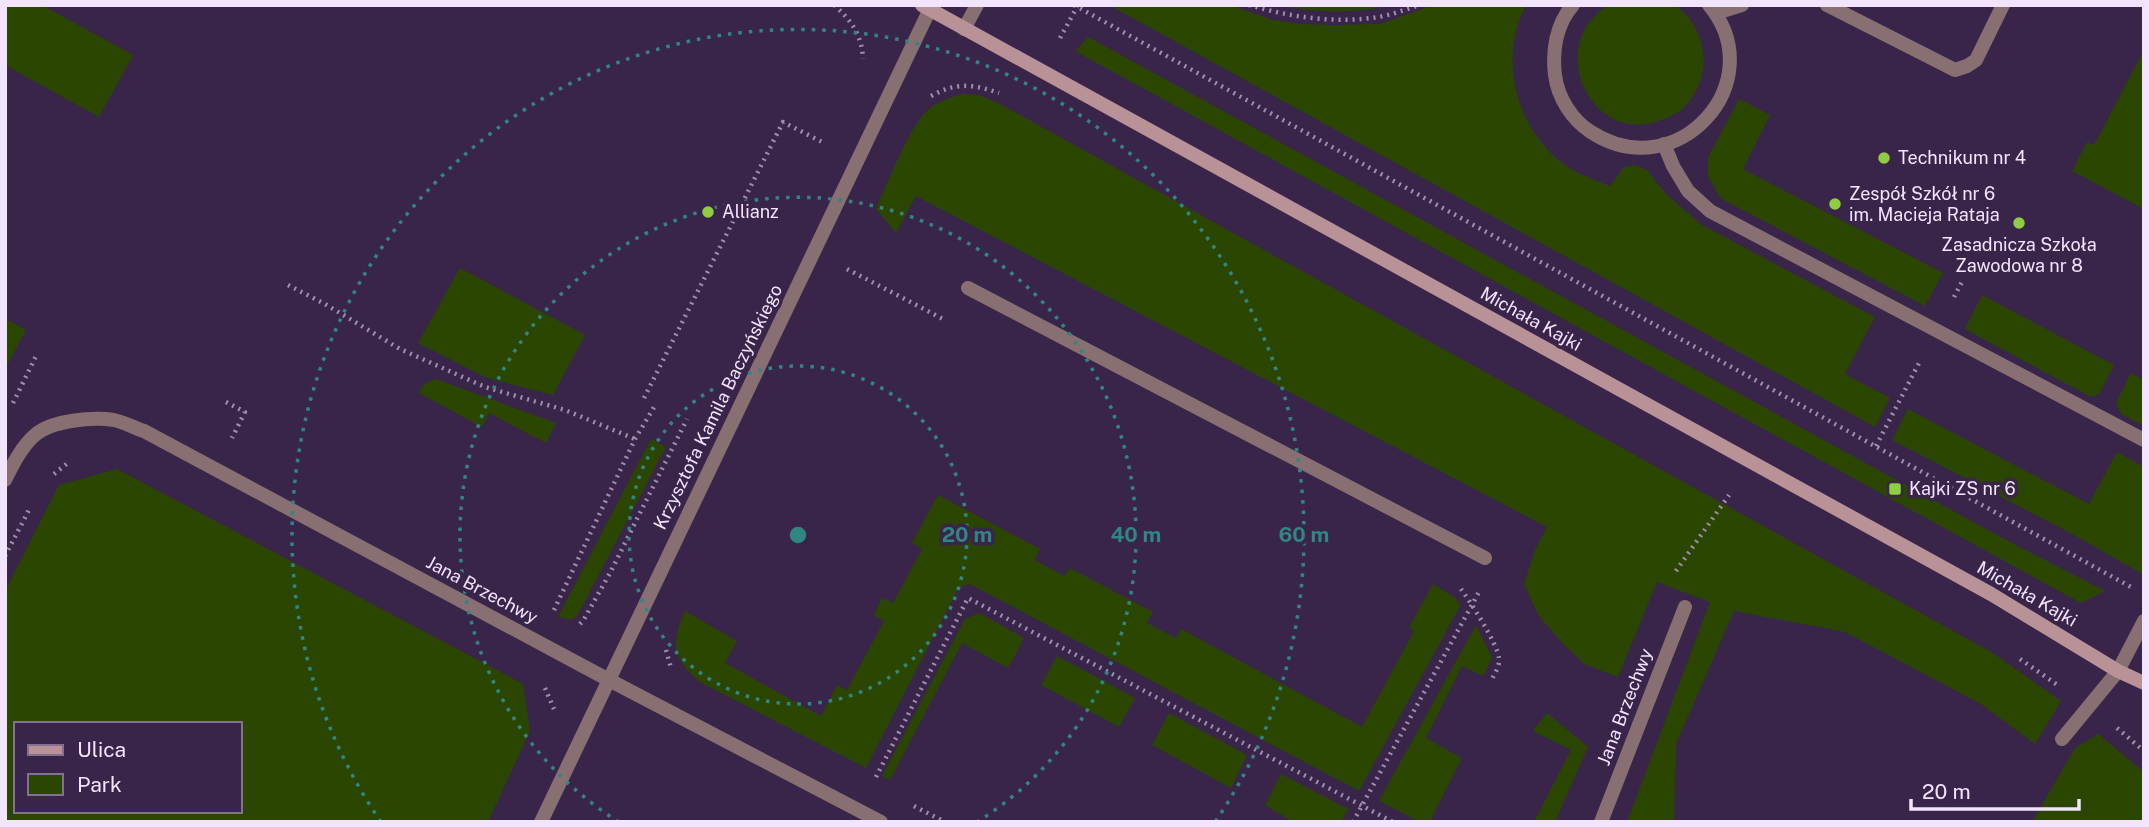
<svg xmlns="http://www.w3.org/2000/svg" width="2149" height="827" font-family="'Public Sans',sans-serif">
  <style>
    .green { fill: #2b4600; fill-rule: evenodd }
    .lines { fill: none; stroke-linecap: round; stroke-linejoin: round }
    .path { stroke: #9f8eac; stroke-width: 4.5; stroke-dasharray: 2 5; stroke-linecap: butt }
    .lane { stroke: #876f72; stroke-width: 14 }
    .street { stroke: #876f72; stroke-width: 14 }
    .secondary { stroke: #b99297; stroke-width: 14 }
    .ring { fill: none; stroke: #318683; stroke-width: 3.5; stroke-dasharray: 3.5 7 }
    .poi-dot { fill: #90cd41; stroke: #3a254a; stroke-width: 2.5 }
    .labels { text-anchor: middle; stroke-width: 7; stroke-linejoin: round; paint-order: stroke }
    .poi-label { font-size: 18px; fill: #f1e4fc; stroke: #3a254a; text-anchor: start }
    .street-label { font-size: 18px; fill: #f1e4fc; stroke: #3a254a }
    .centre { fill: #318683; stroke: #3a254a; stroke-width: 3.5 }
    .ring-label { font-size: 21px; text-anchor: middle; font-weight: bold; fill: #318683; stroke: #3a254a; stroke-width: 7; stroke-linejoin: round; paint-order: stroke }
  </style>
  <rect width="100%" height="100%" fill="#3a254a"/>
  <!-- green -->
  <g class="green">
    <path d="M6,5h36l91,50 -34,62 -94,-52z"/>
    <path d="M1109,5h120l44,15 25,4 39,1 43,-1 54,-19h92c-27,52 -12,115 31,154 15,13 35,20 53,27l14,-19 11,-2 12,5 19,24 36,31 173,92 -30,57 45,24 -15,29z"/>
    <path d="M1274,5h119c-40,10 -79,7 -119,0z"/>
    <path d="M1609,5c12,0 55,-3 64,0 6,2 13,9 17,14 17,25 19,55 1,80 -7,11 -18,17 -30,21 -70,28 -118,-77 -52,-115z"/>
    <path d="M1088,37l920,504 97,50 -24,12 -84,-46 -922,-506z"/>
    <path d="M2144,50v159l-72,-38 15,-29 7,3z"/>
    <path d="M962,94l17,1 21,9 993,549 68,48 -26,43 -54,-40 -136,-72 -111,-21 -58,133 -2,78h-47l83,-220 -53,-20 -39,95 -32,-12 -20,-18 -28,-32 -14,-31 11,-34 12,-23 -631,-331 -20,37 -20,-24c12,-26 34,-86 55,-102 9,-6 20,-10 31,-13z"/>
    <path d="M1739,99l31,16 -27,54 200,104 -18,33 -205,-108 -12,-22v-19z"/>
    <path d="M460,268l125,67 -32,60 -66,-17 -69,-35z"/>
    <path d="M1982,295l132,70 -15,29 -8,3 -126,-68z"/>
    <path d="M5,319l21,11 -21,39z"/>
    <path d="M2131,373l13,7v46l-23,-12 -5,-11z"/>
    <path d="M436,379l120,44 -10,20 -57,-30 -7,14 -63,-34 5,-9z"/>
    <path d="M1908,409l181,95 28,-52 27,15v108l-70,-40 -182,-95z"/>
    <path d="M651,439l15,8 -89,169 -6,4 -13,-3z"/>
    <path d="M117,469l406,215 7,47 -42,91h-483v-231l54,-106zM16,724h224v87h-224z"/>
    <path d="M938,495l102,54 -5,11 29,16 6,-8 83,44 -6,11 29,15 5,-9 181,98 52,-96 -5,-4 24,-43 23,14 4,8 -101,185 -389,-207 -11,3 -93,181 -168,-87c-26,-24 -27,-38 -13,-70l52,30 -12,22 96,53 16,-31 10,5 37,-69 -10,-6 8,-17 11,5 29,-54 -10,-6z"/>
    <path d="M979,613l45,25 -16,30 -46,-25 -72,137 -8,-4 83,-157z"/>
    <path d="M1476,625l16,33 -9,18 -21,-10 -36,72 36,20 -31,61 5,3h-16l-41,-21z"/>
    <path d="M1057,656l78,42 -16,29 -78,-42z"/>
    <path d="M1169,713l78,42 -16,33 -79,-43z"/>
    <path d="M1547,713l41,34 -33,75h-21l37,-72 -38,-19z"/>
    <path d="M2098,734l46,38v50h-112l43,-74z"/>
    <path d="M1281,774l67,35 -7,13h-48l-28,-17z"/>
  </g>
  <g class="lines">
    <!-- path -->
    <g class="path">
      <path d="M834,5c17,15 28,30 29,54"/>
      <path d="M1074,5l1057,582"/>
      <path d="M1249,5c41,12 87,19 129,12 14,-2 28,-8 42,-12"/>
      <path d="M1060,38l17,-31"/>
      <path d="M931,96c25,-14 42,-12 68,-3"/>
      <path d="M847,269l98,51"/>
      <path d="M288,285l37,19 75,45 85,38 80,23 70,29"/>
      <path d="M1954,297l9,-17"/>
      <path d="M644,398l139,-276 41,21"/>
      <path d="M226,402l19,10 -13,26"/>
      <path d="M13,403l24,-49"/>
      <path d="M1876,446l43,-83"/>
      <path d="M54,474l15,-12"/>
      <path d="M5,556l24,-46"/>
      <path d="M1676,571l53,-76"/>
      <path d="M1461,589c10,14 36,54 38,69 1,7 -4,15 -7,21"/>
      <path d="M554,610l81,-171 21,-35"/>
      <path d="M580,624l3,-3 27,-48 77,-154"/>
      <path d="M666,650l5,18"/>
      <path d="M2020,659l39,27"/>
      <path d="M545,688l9,21"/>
      <path d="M2117,728l27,23"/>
      <path d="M876,777l92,-179 425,224"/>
      <path d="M914,806l31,16"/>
      <path d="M1353,822l126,-230"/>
    </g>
    <!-- lane -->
    <g class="lane">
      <path d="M1573,5c-17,19 -21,46 -18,70 3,23 17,45 36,57 86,56 182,-50 118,-127"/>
      <path d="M1827,5l128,65 12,-4 9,-6 27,-55"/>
      <path d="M1716,13l26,-8"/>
      <path d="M1664,144l9,22 15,25 22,20 434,229"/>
      <path d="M2062,739l56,-68 26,-50"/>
    </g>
    <!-- street -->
    <g class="street">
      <path d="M964,29l13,-24"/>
      <path d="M968,288l517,270"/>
      <path d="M5,480c8,-16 17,-34 30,-45 17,-15 58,-18 79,-15 10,2 20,8 30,11l465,249 272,142"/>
      <path d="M541,822l389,-813"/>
      <path d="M1601,822l84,-215"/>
    </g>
    <!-- secondary -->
    <path class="secondary" d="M922,5l1069,589 127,77 26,12"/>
  </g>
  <!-- distance rings -->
  <g class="ring">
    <circle cx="798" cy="535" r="169"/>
    <path d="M619 822A338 338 0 1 1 977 822"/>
    <path d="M381 822A506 506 0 1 1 1215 822"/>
  </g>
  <!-- markers -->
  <g class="poi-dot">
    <circle cx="1884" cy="158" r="7"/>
    <circle cx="1835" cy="204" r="7"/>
    <circle cx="708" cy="212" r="7"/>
    <circle cx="2019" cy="223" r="7"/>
    <rect x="1888" y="482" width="14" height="14" rx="3.5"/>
  </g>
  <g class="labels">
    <!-- poi labels -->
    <g class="poi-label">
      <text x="1898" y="164">Technikum nr 4</text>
      <text x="1849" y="200">Zespół Szkół nr 6<tspan x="1849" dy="21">im. Macieja Rataja</tspan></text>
      <text x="722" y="218">Allianz</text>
      <text x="2019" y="251" text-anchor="middle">Zasadnicza Szkoła<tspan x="2019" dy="21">Zawodowa nr 8</tspan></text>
      <text x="1909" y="495">Kajki ZS nr 6</text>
    </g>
    <!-- street labels -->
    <g class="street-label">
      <text transform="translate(1531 319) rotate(29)" y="6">Michała Kajki</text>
      <text transform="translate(718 407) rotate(-64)" y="6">Krzysztofa Kamila Baczyńskiego</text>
      <text transform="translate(482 590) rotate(28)" y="6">Jana Brzechwy</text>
      <text transform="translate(2027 594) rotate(30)" y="6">Michała Kajki</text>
      <text transform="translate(1625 707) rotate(-69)" y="6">Jana Brzechwy</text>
    </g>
  </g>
  <circle cx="798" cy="535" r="10" class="centre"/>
  <g class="ring-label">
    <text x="967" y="542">20 m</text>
    <text x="1136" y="542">40 m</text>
    <text x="1304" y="542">60 m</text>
  </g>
  <!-- border -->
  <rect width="2149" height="827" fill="none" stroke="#f1e4fc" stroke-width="14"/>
  <!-- legend -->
  <rect x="14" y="722" width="228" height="91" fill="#3a254a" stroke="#837191" stroke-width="2"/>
  <rect x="28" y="745" width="35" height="10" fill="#b99297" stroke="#837191" stroke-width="2"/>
  <text x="77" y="757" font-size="21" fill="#f1e4fc">Ulica</text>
  <rect x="28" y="774" width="35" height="21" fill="#2b4600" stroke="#837191" stroke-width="2"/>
  <text x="77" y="792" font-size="21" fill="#f1e4fc">Park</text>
  <!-- scale -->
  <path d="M1911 799v10h168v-10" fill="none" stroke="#f1e4fc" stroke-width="3.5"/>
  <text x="1922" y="799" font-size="21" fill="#f1e4fc" stroke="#3a254a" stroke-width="5" paint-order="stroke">20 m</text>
</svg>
